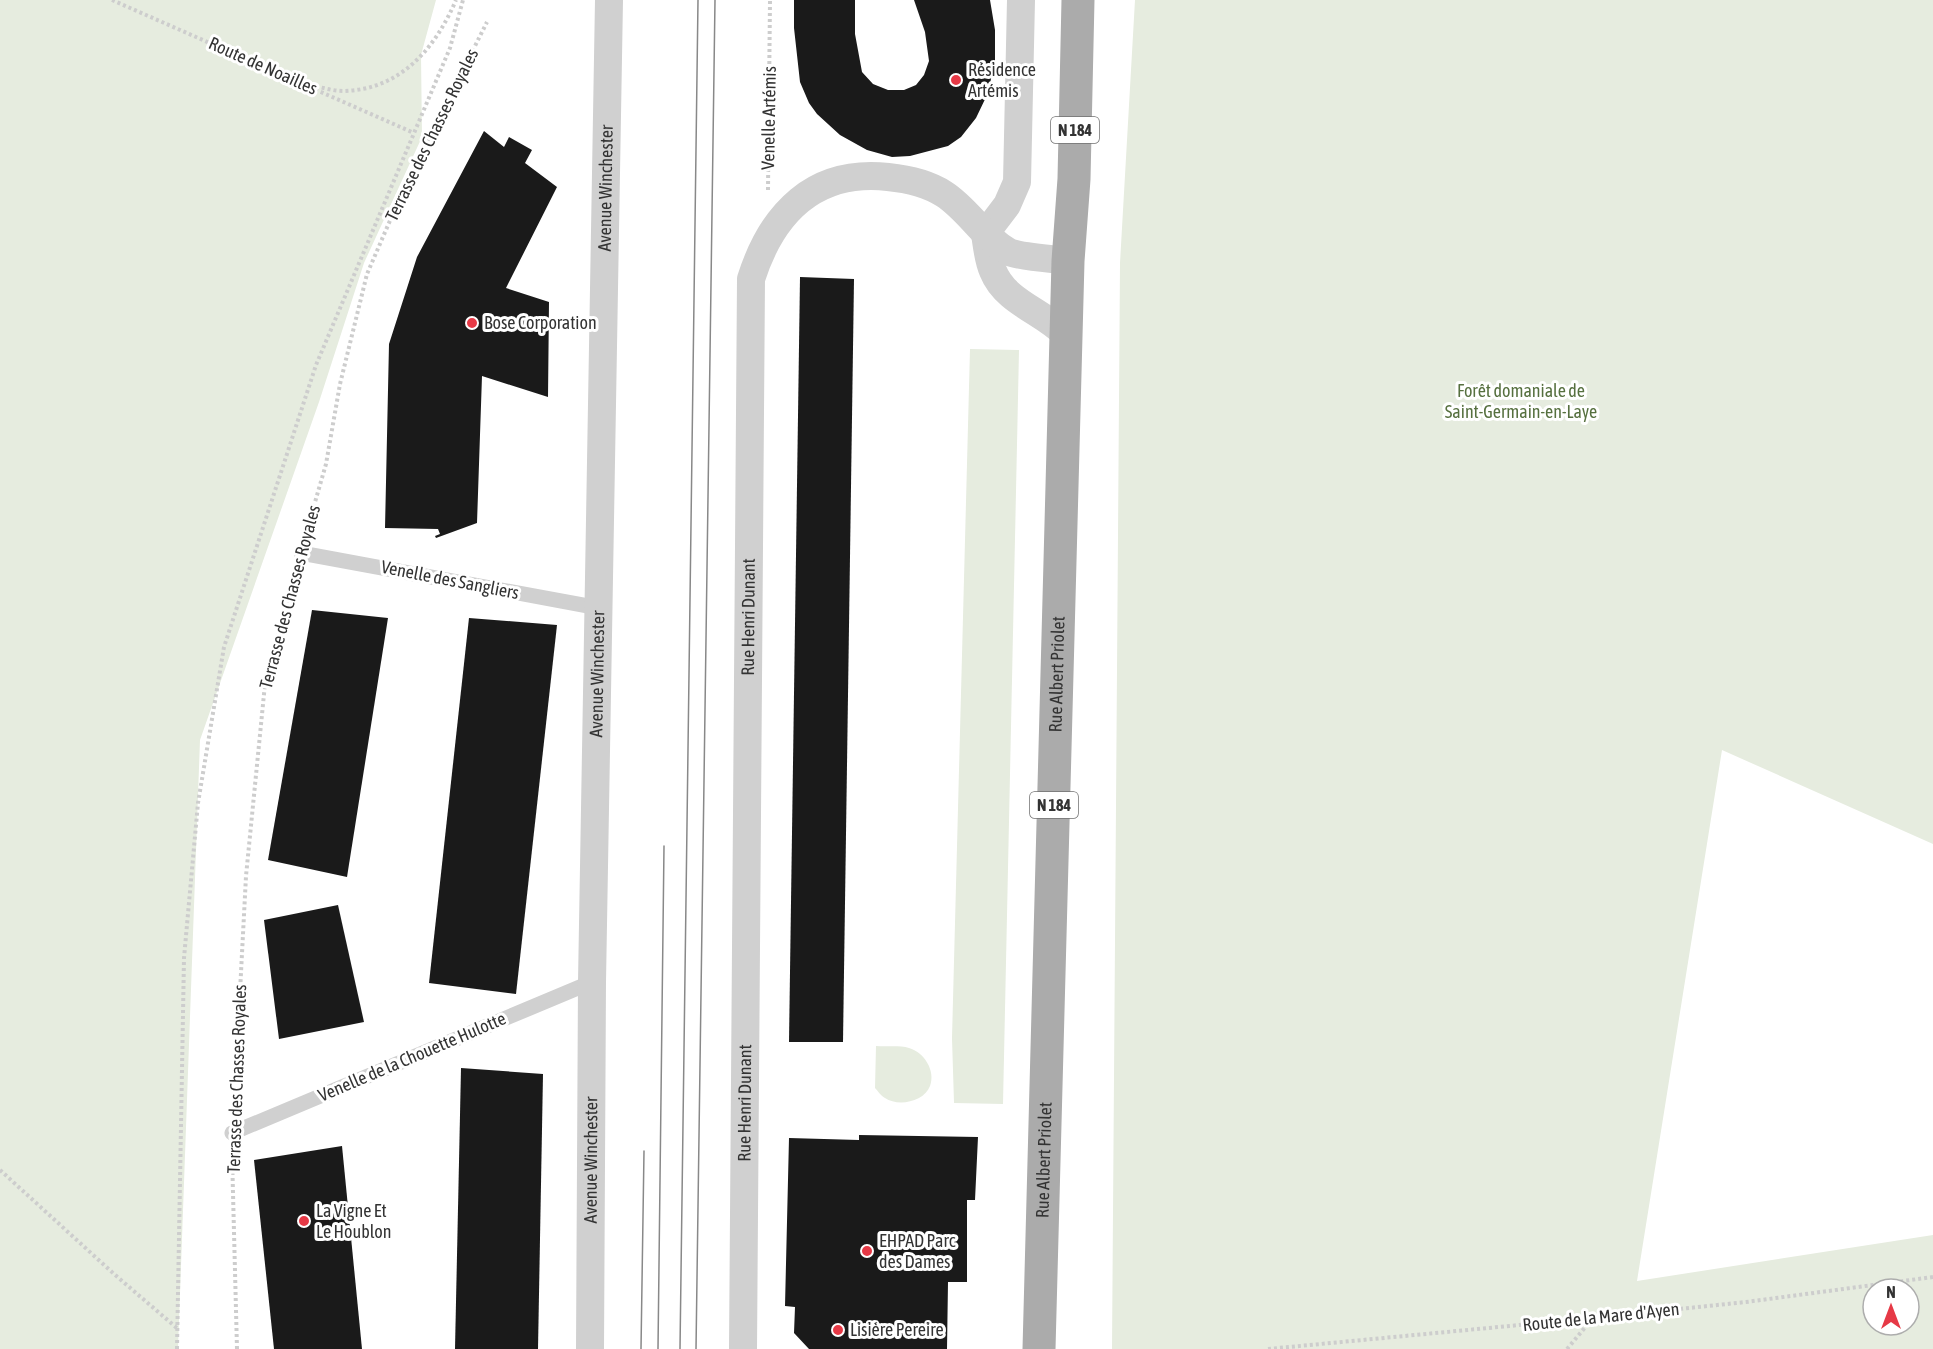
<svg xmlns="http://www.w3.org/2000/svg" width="1933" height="1349" font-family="'Asap Condensed',sans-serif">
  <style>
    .green { fill: #e6ecdf; fill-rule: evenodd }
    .building { fill: #1a1a1a }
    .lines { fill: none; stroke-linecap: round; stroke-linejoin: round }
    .path { stroke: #cdcdcd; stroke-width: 4; stroke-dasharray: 3 3; stroke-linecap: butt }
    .lane { stroke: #d0d0d0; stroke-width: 15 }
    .street { stroke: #d0d0d0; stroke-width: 28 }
    .primary { stroke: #ababab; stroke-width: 33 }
    .tram { stroke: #888; stroke-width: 1.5 }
    .poi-dot { fill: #e63946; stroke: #fff; stroke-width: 2 }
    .labels { text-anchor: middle; stroke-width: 6; stroke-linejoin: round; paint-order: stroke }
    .shield { fill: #fff; stroke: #707070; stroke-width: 1.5 }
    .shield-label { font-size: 16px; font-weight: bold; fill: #333 }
    .street-label { font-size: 18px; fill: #333; stroke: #fff }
    .poi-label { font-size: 18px; fill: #333; stroke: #fff; text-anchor: start }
    .park-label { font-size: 18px; fill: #56703f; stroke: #fff }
  </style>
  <rect width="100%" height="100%" fill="#fff"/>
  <!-- green -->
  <g class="green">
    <path d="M0,0h436l-15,55 1,82 -58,126 -45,139 -119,338 -22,609h-178z"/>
    <path d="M1135,0h798v844l-211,-94 -85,531 296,-46v114h-821l8,-1086zM1873,1289h36v36h-36z"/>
    <path d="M970,349l49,1 -16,754 -49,-1 -2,-65z"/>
    <path d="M876,1046c10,1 24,-1 33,2 15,4 27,23 21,38 -6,16 -32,21 -45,12 -4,-2 -7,-7 -10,-10z"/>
  </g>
  <!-- building -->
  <g class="building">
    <path d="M794,0h61v34l7,38 11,12 15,6h16l12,-5 8,-10 5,-14 -4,-29 -11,-32h76l5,30v30l-7,33 -12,25 -15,19 -13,9 -38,10 -18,1 -25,-7 -27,-15 -23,-21 -8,-11 -9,-21 -6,-54z"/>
    <path d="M484,131l20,16 5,-10 23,13 -7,13 32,24 -51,101 43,14 -1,95 -66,-21 -5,147 -41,15 -1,-2 5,-2 -2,-5 -53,-1 4,-184 28,-87z"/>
    <path d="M800,277l54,2 -11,763h-54z"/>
    <path d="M312,610l76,8 -41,259 -79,-17z"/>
    <path d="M469,618l88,7 -41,369 -87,-11z"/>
    <path d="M338,905l26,117 -85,17 -15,-119z"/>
    <path d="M461,1068l82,6 -5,275h-83z"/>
    <path d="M859,1135l119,2 -3,63h-8v82h-19l-1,67h-138l-15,-16 1,-26 -10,-1 4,-168 70,2z"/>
    <path d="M342,1146l20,203h-88l-20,-189z"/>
  </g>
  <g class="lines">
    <!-- path -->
    <g class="path">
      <path d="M112,0l302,133"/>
      <path d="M310,85c11,2 22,6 33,6 57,-1 92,-42 113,-91"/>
      <path d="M768,190l2,-190"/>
      <path d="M307,530l19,-66 14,-80 27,-110 37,-86 83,-166"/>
      <path d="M234,1108l12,-232 19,-192 30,-110"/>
      <path d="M232,1154l5,195"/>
      <path d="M0,1170l114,104 64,55"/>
      <path d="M177,1349l7,-391 14,-155 26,-156 92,-282 134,-317 13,-48"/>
      <path d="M1268,1349l325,-31 153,-16 187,-25"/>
      <path d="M1567,1349l26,-31"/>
    </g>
    <!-- lane -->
    <g class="lane">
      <path d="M301,553l298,55"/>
      <path d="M232,1133l360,-151"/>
    </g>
    <!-- street -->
    <g class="street">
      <path d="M1021,0l-4,182 -10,23 -22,29c2,12 3,26 8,37 13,32 50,40 73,64"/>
      <path id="s1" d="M590,1349l2,-367 17,-982"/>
      <path id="s2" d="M743,1349l8,-1070c21,-66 63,-110 137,-102 20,2 39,6 56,17 25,16 39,44 65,58 11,5 46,7 59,9"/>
    </g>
    <!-- primary -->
    <path class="primary" id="s3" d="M1039,1349l29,-1088 6,-82 4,-179"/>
    <!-- tram -->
    <g class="tram">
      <path d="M641,1349l3,-198"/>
      <path d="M658,1349l6,-503"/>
      <path d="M680,1349l18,-1349"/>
      <path d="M696,1349l19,-1349"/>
    </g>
  </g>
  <!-- markers -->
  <g class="poi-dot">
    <circle cx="956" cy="80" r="6"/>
    <circle cx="472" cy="323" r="6"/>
    <circle cx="304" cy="1221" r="6"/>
    <circle cx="867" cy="1251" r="6"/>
    <circle cx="838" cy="1330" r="6"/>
  </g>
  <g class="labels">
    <!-- shield labels -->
    <g class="shield">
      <rect x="1051" y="117" width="48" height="26" rx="4.5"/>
      <rect x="1030" y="792" width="48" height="26" rx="4.5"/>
    </g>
    <g class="shield-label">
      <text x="1075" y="136">N 184</text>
      <text x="1054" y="811">N 184</text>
    </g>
    <!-- street labels -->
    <g class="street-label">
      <text transform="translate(263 66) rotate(24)" y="6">Route de Noailles</text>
      <text transform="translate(769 118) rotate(-89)" y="6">Venelle Artémis</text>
      <text transform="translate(432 135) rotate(-64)" y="6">Terrasse des Chasses Royales</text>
      <text dy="6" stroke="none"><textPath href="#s1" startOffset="1161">Avenue Winchester</textPath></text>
      <text transform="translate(450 580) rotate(11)" y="6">Venelle des Sangliers</text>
      <text transform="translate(290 597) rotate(-75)" y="6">Terrasse des Chasses Royales</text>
      <text dy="6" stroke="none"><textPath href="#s2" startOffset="732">Rue Henri Dunant</textPath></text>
      <text dy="6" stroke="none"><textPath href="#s1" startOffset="675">Avenue Winchester</textPath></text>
      <text dy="6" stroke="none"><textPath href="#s3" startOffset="675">Rue Albert Priolet</textPath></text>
      <text transform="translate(412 1057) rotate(-23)" y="6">Venelle de la Chouette Hulotte</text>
      <text transform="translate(237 1079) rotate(-88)" y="6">Terrasse des Chasses Royales</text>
      <text dy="6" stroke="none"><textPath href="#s2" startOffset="246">Rue Henri Dunant</textPath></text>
      <text dy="6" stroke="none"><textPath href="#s1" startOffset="189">Avenue Winchester</textPath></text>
      <text dy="6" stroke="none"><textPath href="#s3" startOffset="189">Rue Albert Priolet</textPath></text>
      <text transform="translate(1601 1317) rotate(-6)" y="6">Route de la Mare d'Ayen</text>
    </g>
    <!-- poi labels -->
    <g class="poi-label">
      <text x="968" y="76">Résidence<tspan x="968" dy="21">Artémis</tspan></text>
      <text x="484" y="329">Bose Corporation</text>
      <text x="316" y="1217">La Vigne Et<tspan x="316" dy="21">Le Houblon</tspan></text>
      <text x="879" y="1247">EHPAD Parc<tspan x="879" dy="21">des Dames</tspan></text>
      <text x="850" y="1336">Lisière Pereire</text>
    </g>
    <!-- park labels -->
    <g class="park-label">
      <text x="1521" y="397">Forêt domaniale de<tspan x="1521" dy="21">Saint-Germain-en-Laye</tspan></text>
    </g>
  </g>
  <!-- north arrow -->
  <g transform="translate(1891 1307)"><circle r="28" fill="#ffffff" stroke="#adadad" stroke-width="1.5"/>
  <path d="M0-4.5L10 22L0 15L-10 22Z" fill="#e63946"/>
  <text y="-9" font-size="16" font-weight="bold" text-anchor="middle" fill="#333333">N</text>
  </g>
</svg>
